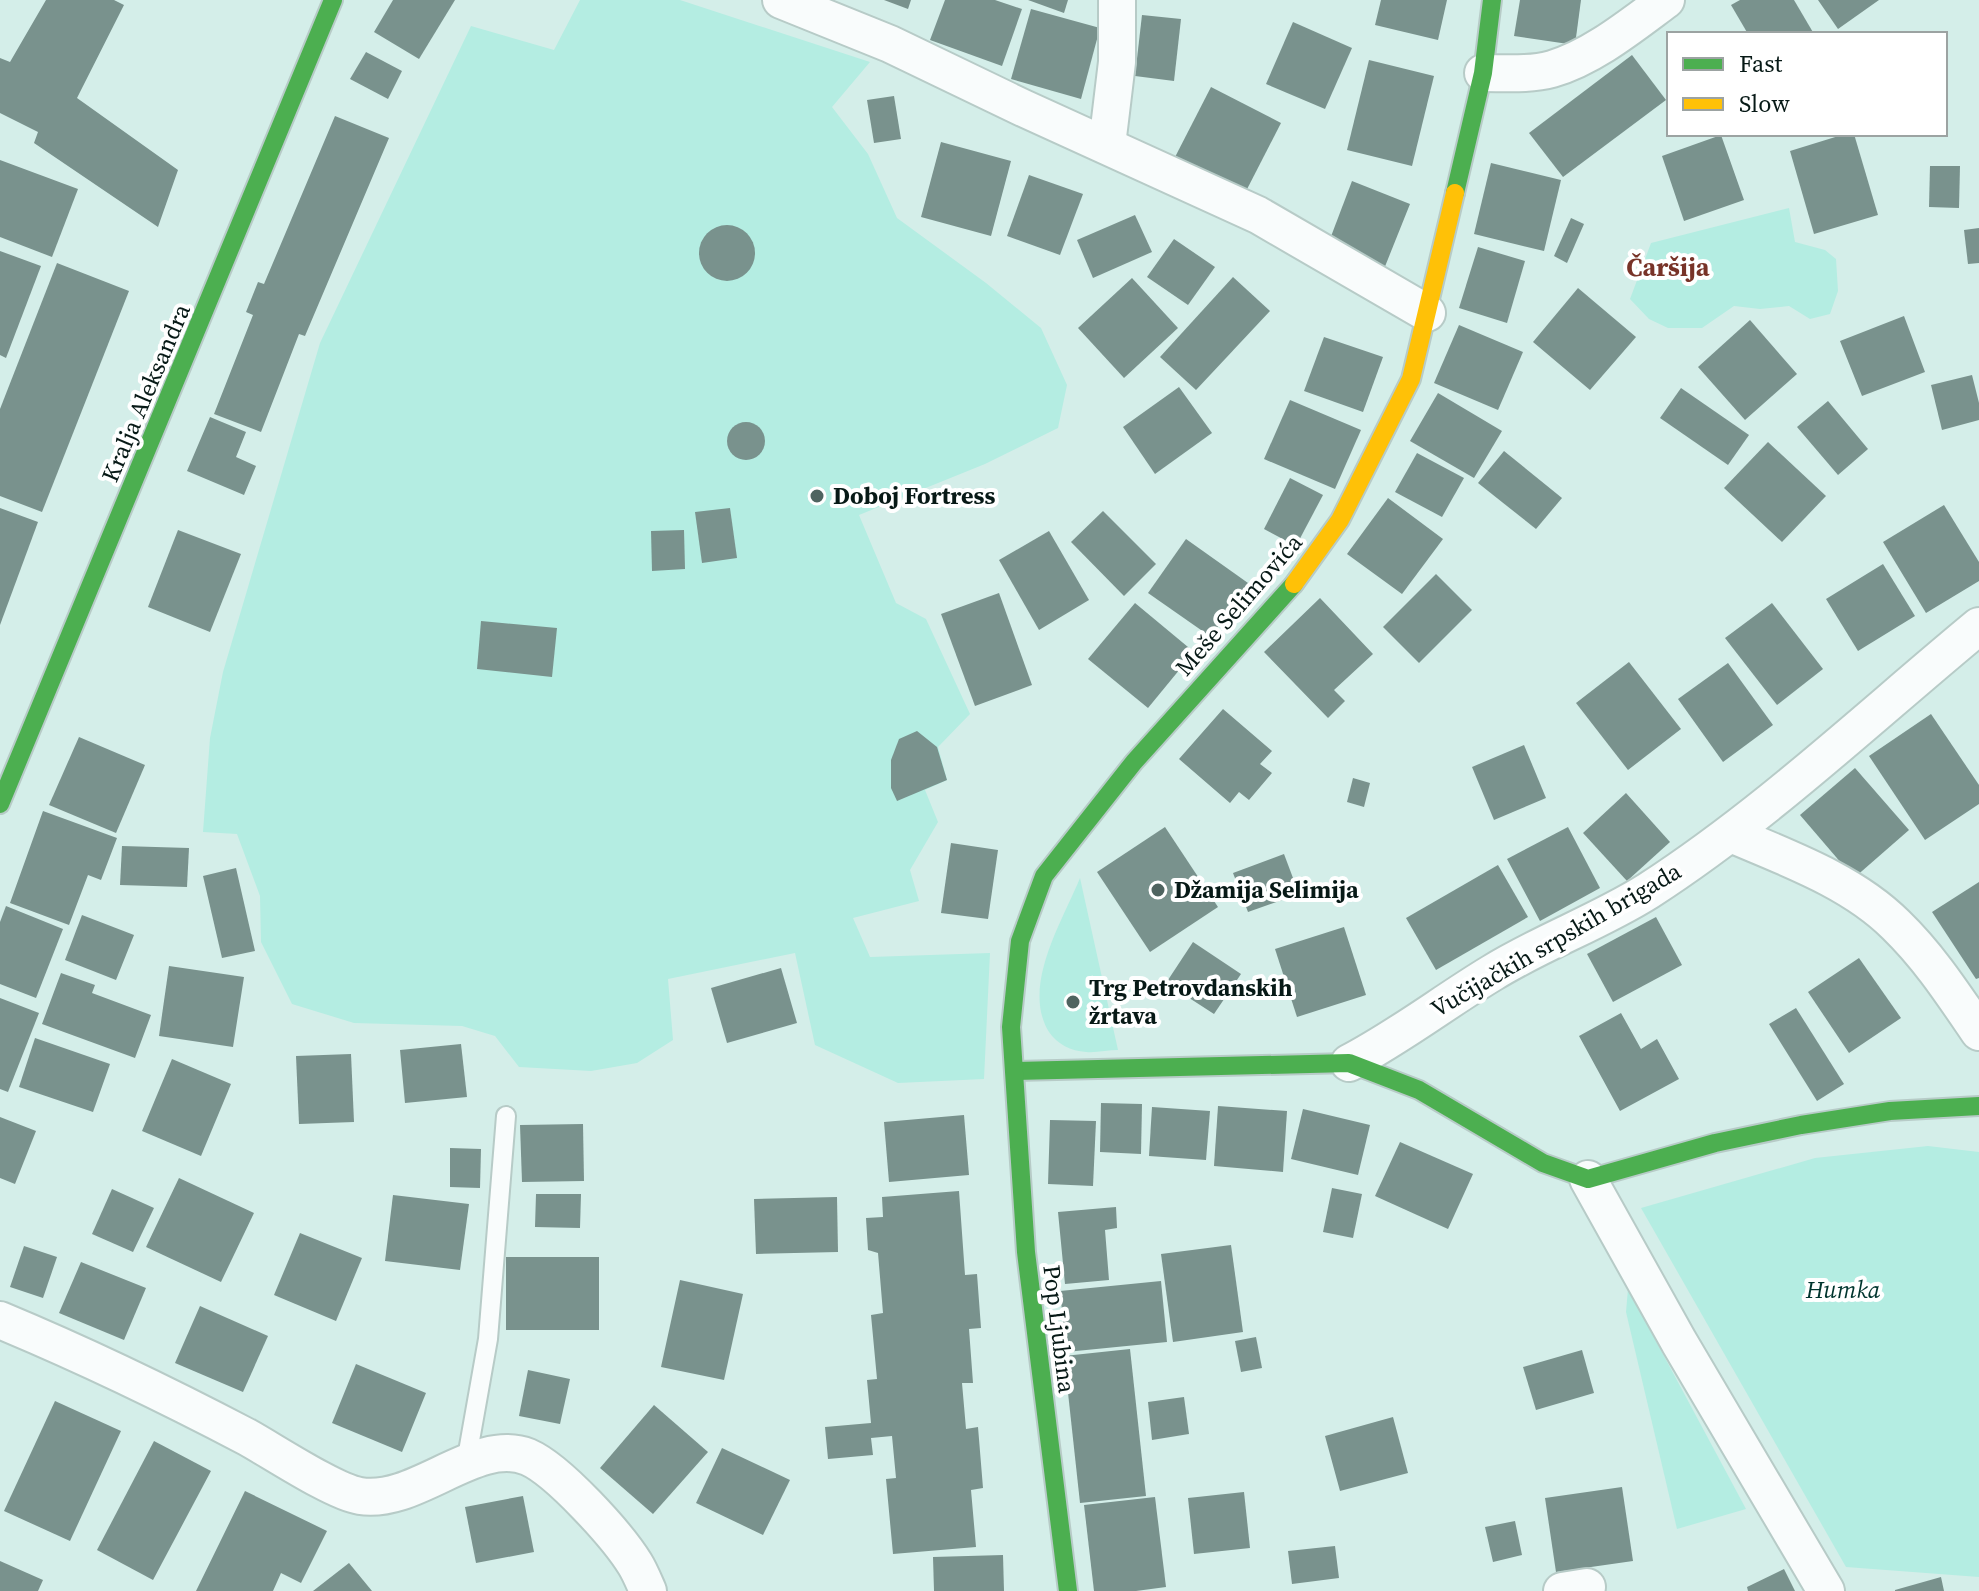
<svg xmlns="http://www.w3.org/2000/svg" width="1979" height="1591" font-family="'Source Serif 4',serif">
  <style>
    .green { fill: #b4ede2 }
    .building { fill: #79928d }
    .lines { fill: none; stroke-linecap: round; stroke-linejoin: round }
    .lane-casing { stroke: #b7cbc7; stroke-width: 22 }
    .street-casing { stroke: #b7cbc7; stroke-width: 40 }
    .fast-casing { stroke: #b7cbc7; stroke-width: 22 }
    .slow-casing { stroke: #b7cbc7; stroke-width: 22 }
    .lane { stroke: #f9fcfc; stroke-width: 18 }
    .street { stroke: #f9fcfc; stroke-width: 36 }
    .fast { stroke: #4caf50; stroke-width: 18 }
    .slow { stroke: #ffc107; stroke-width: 18 }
    .poi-dot { fill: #4f6460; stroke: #fff; stroke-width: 3 }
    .labels { text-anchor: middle; stroke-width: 8; stroke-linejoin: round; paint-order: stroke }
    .street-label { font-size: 24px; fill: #071916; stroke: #fff }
    .poi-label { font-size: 24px; font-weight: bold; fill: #071916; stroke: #fff; text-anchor: start }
    .park-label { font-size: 24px; font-style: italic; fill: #00352e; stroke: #fff }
    .neighbourhood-label { font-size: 26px; font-weight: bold; fill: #783328; stroke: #fff }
  </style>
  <rect width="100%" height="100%" fill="#d4eee9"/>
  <!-- green -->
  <g class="green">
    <path d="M580,0h100l190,62 -38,45 36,47 29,64 89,65 55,45 26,57 -9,43 -73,36 -126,51 37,88 30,16 44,95 -32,33 9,33 -22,10 13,32 -28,48 9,31 -66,17 17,39 120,-4 -6,126 -86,4 -83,-38 -20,-92 -127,26 5,61 -36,23 -46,8 -72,-4 -24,-31 -33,-10 -108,-3 -62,-19 -31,-62 -1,-46 -23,-62 -34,-2 7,-94 13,-66 97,-329 151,-317 83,24z"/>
    <path d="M1789,208l6,34 30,8 11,9 2,32 -8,23 -20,5 -21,-13 -29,3 -26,-3 -32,22h-34l-19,-9 -19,-20 21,-56z"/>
    <path d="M1080,878l38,172c-10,0 -22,3 -32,2 -15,-1 -29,-8 -37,-20 -28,-45 13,-110 31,-154z"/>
    <path d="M1928,1146l51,6v425l-133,-10 -205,-359 174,-50z"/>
    <path d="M1628,1289l118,220 -69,20 -51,-217z"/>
  </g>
  <!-- building -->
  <g class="building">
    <path d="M46,0h68l10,5 -47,93 101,72 -20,57 -124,-84 4,-11 -38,-19v-55l10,4z"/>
    <path d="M393,0h62l-36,59 -45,-27z"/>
    <path d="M884,0h27l-3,9z"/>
    <path d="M945,0h50l27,9 -20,57 -72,-26z"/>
    <path d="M1028,0h40l-4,13z"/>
    <path d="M1381,0h66l-9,40 -63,-15z"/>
    <path d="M1520,0h61l-6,45 -61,-9z"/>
    <path d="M1740,0h54l20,34h-66l-17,-29z"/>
    <path d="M1818,0h61l-41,29z"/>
    <path d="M1031,9l69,19 -19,71 -70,-20z"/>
    <path d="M1142,15l39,4 -7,62 -39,-5z"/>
    <path d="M1293,22l59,26 -27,61 -59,-25z"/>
    <path d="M366,52l36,19 -14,28 -38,-20z"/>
    <path d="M1632,55l34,45 -103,77 -34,-44z"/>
    <path d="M1369,60l65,16 -22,90 -65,-16z"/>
    <path d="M1211,87l70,36 -38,74 -70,-36z"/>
    <path d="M894,96l7,43 -27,4 -7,-43z"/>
    <path d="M335,116l54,22 -84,198 -6,-2 -38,98 -47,-18 39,-99 -7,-3 12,-30 6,2z"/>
    <path d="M1845,134h9l24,81 -64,19 -24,-83z"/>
    <path d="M1721,135l23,65 -60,21 -22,-65z"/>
    <path d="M941,142l70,19 -20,75 -70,-19z"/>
    <path d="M0,160l78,29 -26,68 -52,-20z"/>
    <path d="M1491,163l70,17 -17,71 -70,-17z"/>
    <path d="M1930,166h30l-1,42 -30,-1z"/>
    <path d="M1029,175l54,19 -23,61 -53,-19z"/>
    <path d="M1352,181l58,23 -26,65 -57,-22z"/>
    <path d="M1135,215l17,37 -59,26 -16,-38z"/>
    <path d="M1571,218l13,6 -17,39 -13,-7z"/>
    <circle cx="727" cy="253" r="28"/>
    <path d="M1979,228v35l-11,1 -4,-34z"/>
    <path d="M1174,239l41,28 -27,38 -41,-28z"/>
    <path d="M1478,247l47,14 -18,62 -48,-15z"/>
    <path d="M0,251l41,15 -35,92 -6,-3z"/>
    <path d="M57,263l72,28 -87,221 -42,-16v-87z"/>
    <path d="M1233,277l37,34 -74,79 -36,-33z"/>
    <path d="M1132,278l46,50 -54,50 -46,-50z"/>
    <path d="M1578,288l58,49 -46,53 -57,-48z"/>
    <path d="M1904,316l21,56 -63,24 -22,-55z"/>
    <path d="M1750,320l47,54 -52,46 -47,-53z"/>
    <path d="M1459,325l64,27 -25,58 -64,-27z"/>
    <path d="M1324,337l59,20 -20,55 -59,-21z"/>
    <path d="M1972,375l7,28v17l-37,10 -11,-45z"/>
    <path d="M1179,387l33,46 -57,41 -32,-47z"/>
    <path d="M1681,388l68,47 -21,30 -68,-47z"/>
    <path d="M1438,393l64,38 -28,47 -64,-37z"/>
    <path d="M1290,400l71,30 -26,59 -71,-30z"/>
    <path d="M1828,401l40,48 -30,26 -41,-48z"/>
    <path d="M210,417l36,15 -10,25 20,9 -12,29 -57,-24z"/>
    <circle cx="746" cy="441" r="19"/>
    <path d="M1768,442l58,54 -44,46 -58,-54z"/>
    <path d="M1504,451l58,47 -26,31 -58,-46z"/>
    <path d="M1417,453l47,25 -22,39 -47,-25z"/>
    <path d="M1290,478l33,17 -27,51 -32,-17z"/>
    <path d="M1388,498l55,41 -41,55 -55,-40z"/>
    <path d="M1944,505l35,57v19l-53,32 -43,-71z"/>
    <path d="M0,508l38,14 -38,103z"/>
    <path d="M730,508l7,50 -35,5 -7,-51z"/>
    <path d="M1103,511l53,53 -32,32 -53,-54z"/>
    <path d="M178,530l63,24 -31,78 -62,-25z"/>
    <path d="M684,530l1,39 -33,2 -1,-40z"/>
    <path d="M1049,531l40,69 -50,30 -40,-70z"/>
    <path d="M1186,539l62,44 -37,54 -63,-44z"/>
    <path d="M1883,564l32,52 -57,35 -32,-52z"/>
    <path d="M1436,574l36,36 -53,53 -36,-36z"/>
    <path d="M999,593l33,92 -57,21 -34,-92z"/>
    <path d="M1320,598l53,56 -39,36 11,11 -17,17 -64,-66z"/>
    <path d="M1135,603l59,49 -46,56 -60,-49z"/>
    <path d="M1772,603l51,66 -46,36 -52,-67z"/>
    <path d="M481,621l76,7 -5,49 -75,-8z"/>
    <path d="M1629,662l52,67 -53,41 -52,-67z"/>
    <path d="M1728,663l45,62 -50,37 -45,-63z"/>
    <path d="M1223,709l49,42 -12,13 12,9 -23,27 -10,-8 -9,11 -51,-44z"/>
    <path d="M1931,714l48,71v19l-54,36 -56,-84z"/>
    <path d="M917,731l20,16 10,33 -50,21 -6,-13v-28l8,-21z"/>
    <path d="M79,737l66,28 -29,68 -67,-28z"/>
    <path d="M1524,745l22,53 -52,22 -22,-53z"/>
    <path d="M1855,768l54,62 -55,48 -54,-63z"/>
    <path d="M1353,778l17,5 -6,24 -17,-5z"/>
    <path d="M1626,793l44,49 -43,39 -44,-48z"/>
    <path d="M43,811l74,27 -16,42 -13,-5 -19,50 -59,-22z"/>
    <path d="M1165,827l53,80 -68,45 -53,-80z"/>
    <path d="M1568,827l32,61 -60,33 -33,-62z"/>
    <path d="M951,843l47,7 -10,69 -47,-6z"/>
    <path d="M122,846l67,2 -2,39 -67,-2z"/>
    <path d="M1284,854l15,40 -51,18 -15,-39z"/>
    <path d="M1498,865l30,52 -92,53 -30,-52z"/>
    <path d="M236,868l19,83 -33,7 -19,-82z"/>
    <path d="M1979,882v96l-3,1 -44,-67z"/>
    <path d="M6,906l57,23 -27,69 -36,-14v-62z"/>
    <path d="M82,915l52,20 -18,45 -51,-20z"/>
    <path d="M1656,917l26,48 -69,37 -26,-48z"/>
    <path d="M1344,927l22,68 -69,22 -22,-68z"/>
    <path d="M1193,942l48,32 -27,40 -48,-31z"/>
    <path d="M1859,958l42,60 -52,35 -41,-61z"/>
    <path d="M169,966l75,11 -11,70 -74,-11z"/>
    <path d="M781,968l16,55 -70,20 -16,-55z"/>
    <path d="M61,973l34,12 -3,8 59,22 -16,43 -93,-34z"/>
    <path d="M0,998l39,15 -31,79 -8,-3z"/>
    <path d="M1796,1008l48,76 -27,17 -48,-77z"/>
    <path d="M1621,1013l20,36 16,-10 22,40 -59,32 -41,-75z"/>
    <path d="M35,1038l75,26 -17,48 -74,-25z"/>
    <path d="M461,1044l6,53 -62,6 -5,-53z"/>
    <path d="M351,1054l3,68 -55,2 -3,-68z"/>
    <path d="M172,1059l59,25 -30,72 -59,-25z"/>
    <path d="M1101,1103l41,1 -1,50 -41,-2z"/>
    <path d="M1218,1106l69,5 -4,61 -69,-6z"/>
    <path d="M1152,1107l58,4 -4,49 -57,-4z"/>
    <path d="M1303,1109l67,16 -12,50 -67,-16z"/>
    <path d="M964,1115l5,60 -80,7 -5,-60z"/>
    <path d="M0,1117l36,14 -21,53 -15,-6z"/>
    <path d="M1050,1120l46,1 -3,65 -45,-2z"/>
    <path d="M583,1124l1,57 -62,1 -2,-57z"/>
    <path d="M1400,1142l73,32 -25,55 -73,-33z"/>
    <path d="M450,1148l31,1 -1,39 -30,-1z"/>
    <path d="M179,1178l75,35 -33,69 -75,-35z"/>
    <path d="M1332,1188l30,6 -9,44 -30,-6z"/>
    <path d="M112,1189l42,19 -21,44 -41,-18z"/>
    <path d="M959,1191l6,84 12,-1 4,54 -12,1 4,54h-11l4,46 12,-2 5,61 -12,2 5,57 -83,7 -7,-75 10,-1 -4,-42 -21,2 2,17 -45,4 -3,-32 46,-4 -4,-43 10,-1 -6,-64 12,-2 -5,-60 -10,-3 -2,-32 17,-1 -1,-20z"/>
    <path d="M536,1194h45l-1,34 -45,-1z"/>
    <path d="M393,1195l76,9 -9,66 -75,-9z"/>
    <path d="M837,1197l1,55 -82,2 -2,-55z"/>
    <path d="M1116,1207l1,21 -12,2 4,50 -44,4 -7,-72z"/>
    <path d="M300,1233l62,25 -26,63 -62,-26z"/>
    <path d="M1231,1245l12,87 -70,10 -12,-88z"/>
    <path d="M24,1246l33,11 -14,41 -33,-11z"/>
    <rect x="506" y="1257" width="93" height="73"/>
    <path d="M81,1262l65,26 -22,52 -65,-27z"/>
    <path d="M680,1280l63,14 -19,86 -63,-13z"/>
    <path d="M1161,1281l6,61 -101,10 -6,-61z"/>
    <path d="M200,1306l68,30 -25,56 -68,-29z"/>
    <path d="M1256,1337l6,31 -21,4 -6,-31z"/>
    <path d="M1130,1349l16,147 -66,7 -16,-147z"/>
    <path d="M1582,1350l12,43 -58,17 -13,-43z"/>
    <path d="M356,1364l70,29 -24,59 -70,-29z"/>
    <path d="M528,1370l42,9 -10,45 -41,-8z"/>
    <path d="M1184,1397l5,37 -37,6 -4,-38z"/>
    <path d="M55,1401l66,30 -51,110 -66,-30z"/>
    <path d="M654,1405l54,47 -55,62 -53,-46z"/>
    <path d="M1393,1417l15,56 -68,18 -15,-55z"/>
    <path d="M154,1441l57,30 -58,109 -56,-30z"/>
    <path d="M722,1448l68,32 -27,55 -67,-32z"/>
    <path d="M1622,1487l11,74 -77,11 -11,-74z"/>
    <path d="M245,1491l82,40 -26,52 -20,-10 -8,18h-77z"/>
    <path d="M1244,1492l6,56 -56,6 -6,-56z"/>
    <path d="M523,1496l11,56 -58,11 -11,-56z"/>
    <path d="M1155,1497l11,90 -30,4h-42l-10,-86z"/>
    <path d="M1515,1521l7,34 -29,7 -8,-35z"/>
    <path d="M1335,1546l4,32 -47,6 -4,-33z"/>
    <path d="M1003,1555l1,36h-70l-1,-34z"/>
    <path d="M0,1561l43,19 -5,11h-38z"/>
    <path d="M349,1563l23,28h-59z"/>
    <path d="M1784,1569l11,22h-47l-1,-4z"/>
    <path d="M1941,1577l3,14h-49v-1z"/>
  </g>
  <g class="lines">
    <!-- lane casing -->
    <g class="lane-casing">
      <path id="lane" d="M466,1463l22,-124 18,-223"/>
    </g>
    <!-- street casing -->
    <g class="street-casing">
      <g id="street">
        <path d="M781,0l109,44 133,64 235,107 169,98"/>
        <path d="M1483,73c23,0 47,2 69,-4 41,-12 80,-44 114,-69"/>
        <path d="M1107,145l10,-83v-62"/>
        <path d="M1731,834c56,24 121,47 165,91 33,32 57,69 83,107"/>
        <path d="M1349,1063c50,-26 95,-61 143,-90 50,-31 107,-51 156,-82 119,-77 222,-175 331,-265"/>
        <path d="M1588,1179l91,163 147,249"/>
        <path d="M0,1320c84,35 167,75 247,117 27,15 87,55 113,59 57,9 116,-60 168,-39 30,13 89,78 107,107 5,8 9,18 13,27"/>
        <path d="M1562,1591l25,-4"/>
      </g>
    </g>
    <!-- fast casing -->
    <g class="fast-casing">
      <g id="fast">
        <path d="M1455,193l28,-120 9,-73"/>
        <path d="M0,804l333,-804"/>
        <path d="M1015,1071l334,-8 70,27 124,73 45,16 127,-36 86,-18 89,-14 89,-5"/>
        <path d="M1068,1591l-42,-339 -15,-225 9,-86 24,-65 90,-114 160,-178"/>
      </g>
    </g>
    <!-- slow casing -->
    <g class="slow-casing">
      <path id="slow" d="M1294,584l46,-64 71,-141 44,-186"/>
    </g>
    <!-- lane -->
    <use href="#lane" class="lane"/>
    <!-- street -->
    <use href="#street" class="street"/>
    <!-- fast -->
    <use href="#fast" class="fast"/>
    <!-- slow -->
    <use href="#slow" class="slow"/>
  </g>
  <!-- markers -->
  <g class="poi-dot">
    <circle cx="817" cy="496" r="8"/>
    <circle cx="1158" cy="890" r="8"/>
    <circle cx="1073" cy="1002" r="8"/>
  </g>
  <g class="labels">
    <!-- street labels -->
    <g class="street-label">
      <text transform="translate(146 393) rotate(-67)" y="8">Kralja Aleksandra</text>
      <text transform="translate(1239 605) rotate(-49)" y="8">Meše Selimovića</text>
      <text transform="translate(1556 940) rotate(-30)" y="8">Vučijačkih srpskih brigada</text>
      <text transform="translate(1059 1329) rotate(83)" y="8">Pop Ljubina</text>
    </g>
    <!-- poi labels -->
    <g class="poi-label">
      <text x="833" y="504">Doboj Fortress</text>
      <text x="1174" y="898">Džamija Selimija</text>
      <text x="1089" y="996">Trg Petrovdanskih<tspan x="1089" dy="28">žrtava</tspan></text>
    </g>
    <!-- park labels -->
    <g class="park-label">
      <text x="1843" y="1298">Humka</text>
    </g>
    <!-- neighbourhood labels -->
    <g class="neighbourhood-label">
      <text x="1668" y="276">Čaršija</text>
    </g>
  </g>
  <!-- legend -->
  <rect x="1667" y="32" width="280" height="104" fill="#ffffff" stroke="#9ca3a2" stroke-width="2"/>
  <rect x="1683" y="58" width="40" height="12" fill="#4caf50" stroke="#9ca3a2" stroke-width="2"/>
  <text x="1739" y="72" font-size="24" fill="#071916">Fast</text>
  <rect x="1683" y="98" width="40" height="12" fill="#ffc107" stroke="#9ca3a2" stroke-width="2"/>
  <text x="1739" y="112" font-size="24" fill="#071916">Slow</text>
</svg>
